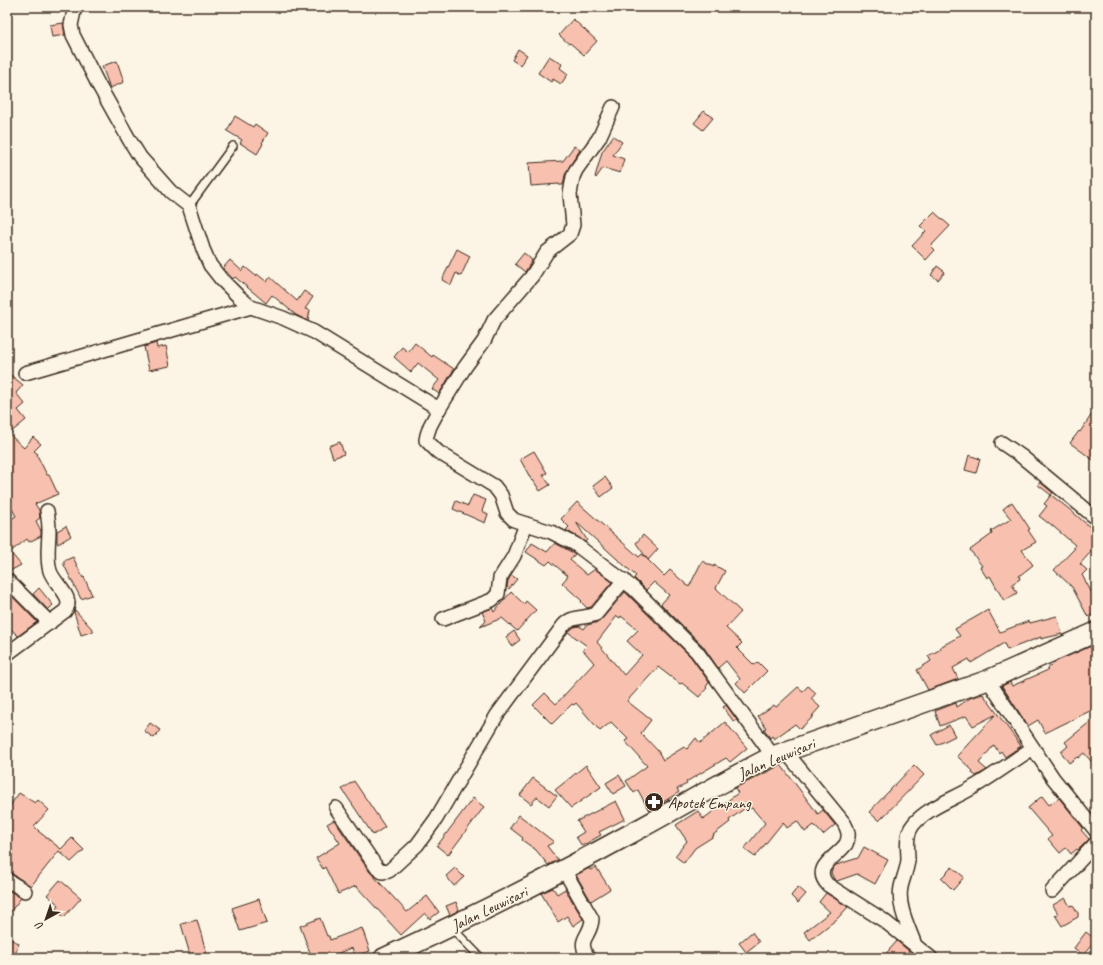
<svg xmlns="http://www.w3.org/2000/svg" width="1103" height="965" font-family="Caveat,sans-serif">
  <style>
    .building { fill: #f8c0ae; stroke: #3b2a1e; fill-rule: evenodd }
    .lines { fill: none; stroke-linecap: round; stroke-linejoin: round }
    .service-casing { stroke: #3b2a1e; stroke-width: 10 }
    .minor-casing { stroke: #3b2a1e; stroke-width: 16 }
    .secondary-casing { stroke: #3b2a1e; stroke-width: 22 }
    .service { stroke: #fcf5e5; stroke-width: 7 }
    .minor { stroke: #fcf5e5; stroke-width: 13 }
    .secondary { stroke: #fcf5e5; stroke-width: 19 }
    .labels { text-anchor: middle; stroke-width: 3; stroke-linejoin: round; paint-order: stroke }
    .street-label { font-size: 16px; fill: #3b2a1e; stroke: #fcf5e5 }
    .poi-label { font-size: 16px; fill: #3b2a1e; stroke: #fcf5e5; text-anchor: start }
  </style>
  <rect width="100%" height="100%" fill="#fcf5e5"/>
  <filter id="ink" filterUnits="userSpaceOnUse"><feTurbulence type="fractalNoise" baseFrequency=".025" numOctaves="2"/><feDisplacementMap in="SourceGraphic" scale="8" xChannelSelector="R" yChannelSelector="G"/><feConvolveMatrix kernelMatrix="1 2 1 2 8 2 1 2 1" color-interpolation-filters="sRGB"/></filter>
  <g filter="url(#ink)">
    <!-- building -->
    <g class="building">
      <path d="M573,19l24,22 -13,14 -14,-12 -1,1 -10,-9z"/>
      <path d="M63,23l2,12 -13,2 -2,-12z"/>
      <path d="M518,49l9,6 -7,10 -8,-5z"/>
      <path d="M549,56l13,8 -2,4 8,6 -7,10 -8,-5 -2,3 -13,-9z"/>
      <path d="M117,61l7,21 -14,6 -8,-22z"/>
      <path d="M704,111l9,7 -10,12 -9,-7z"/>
      <path d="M235,116l18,11 2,-3 13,9 -6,10 1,1 -6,10 -17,-11 2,-3 -15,-9z"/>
      <path d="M613,136l9,6 -9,13 11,4 -4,14 -17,-5 -7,10 -1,-1 7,-25z"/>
      <path d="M574,146l6,4 -11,17 -4,8 -2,10h-4v-1l-28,2 -2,-23 34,-2z"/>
      <path d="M934,212l16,14 -19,20 4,4 -9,10 -14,-14 14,-15 -6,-5z"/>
      <path d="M457,249l13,7 -9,20 -5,-3 -5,12 -9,-5z"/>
      <path d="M524,253l8,7 -7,12 -10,-8z"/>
      <path d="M230,260l12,11 3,-4 11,9 1,-2 10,8 3,-5 27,24 7,-10 9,6 -8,12 5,1 -2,11 -12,-6 -24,-20 -6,8 -31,-26 -2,2 -10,-11z"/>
      <path d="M937,266l8,6 -7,8 -7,-5z"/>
      <path d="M156,343l1,5 9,-2 4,20 -21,4 -5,-23z"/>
      <path d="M415,343l17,14 1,-2 21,14 -15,25 -7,-5 7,-9 -21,-17 -7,9 -17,-15 8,-10 6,5z"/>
      <path d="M7,372l16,13 -7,8 9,11 -7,6 8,10 -17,14 15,14 9,-11 8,7 -7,7 4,3 -1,1 10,20h2l9,19 -23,10 4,6 1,8 -4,3 5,10v5l-12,6 -2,-3 -17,13 11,13 -13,7h-1v-50l9,-6 -9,-16z"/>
      <path d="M1096,408v54l-26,-19 9,-12 1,1z"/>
      <path d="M340,442l4,12 -11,4 -4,-12z"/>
      <path d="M534,451l13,22 -4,2 7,10 -10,6 -7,-11 -1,1 -12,-22z"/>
      <path d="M969,455l11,4 -4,14 -11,-3z"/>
      <path d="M605,477l8,11 -12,9 -8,-11z"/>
      <path d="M1040,482l13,11 -2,2 -13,-10z"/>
      <path d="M473,495l13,5 -4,11 6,3 -3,9 -32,-14 3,-8 12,5z"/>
      <path d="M1051,495l18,14 21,18 2,-2 4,1v20l-16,18 7,6 -5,5 11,20 3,-2v20l-8,4 -16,-30 -18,-17 21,-22 -2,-1 2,-2 -27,-23v1l-9,-7 8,-10 -3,-2z"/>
      <path d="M577,502l62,55 3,-3 22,22 6,-6 19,17 13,-26 12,6v-2l11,6 -9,17 25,24 -15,16 16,15 -5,5 17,17 4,-3 9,9 -22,22 -9,-10 4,-4 -14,-18 -8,7 -15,-22 -42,-42 8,-9 -15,-13 -8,8 -12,-12 2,-2 -60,-54 11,18 -2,2 -19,-12 3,-3 -8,-8z"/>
      <path d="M1012,502l18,27 -2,1 8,12 -14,8 11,15 -14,11 1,3 -8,5 5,9 -13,8 -14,-25 -3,2 -7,-11 2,-1 -12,-16 22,-16 -1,-3 20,-12 -8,-10z"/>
      <path d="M66,526l5,10 -13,8 -1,-2v-11z"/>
      <path d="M643,535l15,14 -10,11 -12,-17z"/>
      <path d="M532,543l15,9 8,-9 20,11 -5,6 17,15 8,-6 17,13 -21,25 -4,1 -6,-6 1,-1 -20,-18 6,-7 -18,-15 -4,4 -20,-13z"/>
      <path d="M73,557l10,21 1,-1 8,18 -11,4 -17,-34v-4z"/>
      <path d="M511,575l6,4 -8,10 -2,-2 1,-6z"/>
      <path d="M39,588l14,17 -5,5 -15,-16z"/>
      <path d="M7,591l30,31 -19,14 -11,-11z"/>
      <path d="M511,592l13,12 2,-3 10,9 -19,21 -15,-13 -22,9 6,-6 -4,-9 10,-4 2,4z"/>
      <path d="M625,592l66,65 18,25 -3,5 1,1 -8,9 -17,-14 -2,1 -22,-17 -31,34 24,19 -10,13 17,18 5,9 21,-13 3,2 9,-11 4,5 25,-21 22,26 -17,14 -4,-4 -40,24 1,2 -10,5 2,3 -30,19 -11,-21 -4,3 -8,-12 21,-15 -22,-25 3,-2 -17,-17 -11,9 -24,-28 -2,2 -2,-1 -20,20 -19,-19 12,-12 11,11 38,-41 -11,-13 4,-4 -19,-14 6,-5 5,-1 5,3 3,-4 12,-3 3,-3zM617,616l3,2 1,-2 17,14 -11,11 15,14 -18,20 -27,-33z"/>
      <path d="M75,610l19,21 -13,4 -7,-23z"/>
      <path d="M988,610l12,22 29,-11 1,2 27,-7 5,18 -21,5v-2l-34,13 -3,-7 -33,20 -2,-4 -16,9 5,11 -30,11 -11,-20 14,-9 -3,-5 13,-7 -1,-2 20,-11 -5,-7z"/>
      <path d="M514,631l6,9 -8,6 -6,-9z"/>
      <path d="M1096,644v64l-51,25 -7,-13 -10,6 -26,-40 8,-4 2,4 36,-16 -1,-1 10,-8z"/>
      <path d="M808,686l8,7 -5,6 9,8 -8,9h2l-14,13 -5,-5 -21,15 -2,-3 -2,2 -6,-9 2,-1 -8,-12 16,-11 2,2 22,-20 5,4z"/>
      <path d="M983,694l38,52 -16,11 -4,-6 -2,2 -5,-8 -15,18 8,7 -11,6 -4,-3 1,-2 -16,-15 38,-41 -22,11 -7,-10 -26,10 -5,-15 21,-8 1,4 13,-9z"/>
      <path d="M726,705l11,15 -3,2 -11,-15z"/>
      <path d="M1096,717v50l-12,-14 -6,5 -1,-1 -8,6 -8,-11 7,-6 -3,-4z"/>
      <path d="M150,723l10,7 -6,8 -10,-7z"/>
      <path d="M949,725l6,11 -18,9 -6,-10z"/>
      <path d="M586,765l15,22 -30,21 -16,-18z"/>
      <path d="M781,765l37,49 5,-4 12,15 -12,10 -9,-10 -9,7 -8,-11 -10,7 -4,-6 -28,35 -11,-8 21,-26 -13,-15 -2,1 -2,-3 -19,14 1,2 -17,13 1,1 -19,12 -11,15 -9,-7 12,-15 -11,-16 22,-14 5,8 35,-26 -3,-5z"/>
      <path d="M914,765l10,10 -45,46 -10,-9z"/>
      <path d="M619,775l7,11 -13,8 -7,-11z"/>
      <path d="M533,778l24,18 -8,10 -12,-9 -6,7 -11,-9z"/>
      <path d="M354,781l31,46 -12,8 -31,-46z"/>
      <path d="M19,793l16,10 3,-3 11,10 -15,16 5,5h-1l23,18 11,-11 12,12 -13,12 -12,-11 -28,35 -20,-13 -4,-1v-62z"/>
      <path d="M1042,796l7,9 10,-7 24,30 -2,2 8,9 -11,11 -1,-1 -6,5 -5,-6 -6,5 -12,-14 4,-3 -24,-28z"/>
      <path d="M473,798l11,9 -36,48 -11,-9z"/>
      <path d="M616,801l9,18 -26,13 2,3 -19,11 -6,-9 8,-5 -7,-11z"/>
      <path d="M519,815l35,27 -7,4 11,14 -10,5 -12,-15 -14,-10 1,-2 -13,-10z"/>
      <path d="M334,820l35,51 38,41 20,-16 12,16 -9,7 -5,-6 -24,22 -45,-49 -18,8 -13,-27 -2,2 -7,-11 24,-15 -13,-19z"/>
      <path d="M864,847l24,13 -13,24 -18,-10 -20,7 -3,-2 -3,-6 2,-5 3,-3 22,-7z"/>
      <path d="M1096,855v12l-6,-6z"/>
      <path d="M596,867l14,22 -19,12 -15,-26 13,-7 1,2z"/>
      <path d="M952,867l12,10 -11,13 -12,-12z"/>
      <path d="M455,868l9,9 -10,9 -8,-10z"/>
      <path d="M60,880l21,18 -17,19 -9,-7 4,-5 -12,-10z"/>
      <path d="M798,887l8,7 -8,9 -7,-7z"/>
      <path d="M553,888l4,6 8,-5 18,30 -10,7 -6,-10 -9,6 -17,-29z"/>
      <path d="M7,889l14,9 -14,18z"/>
      <path d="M826,893l22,14 -11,12 -27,21 -6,-8 26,-20 -11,-10z"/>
      <path d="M1065,898l5,8 3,-1 5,8v4l-16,9 -7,-11 3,-1 -5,-9z"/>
      <path d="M259,899l8,24 -27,8 -8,-23z"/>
      <path d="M456,902l3,8 -9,5 -4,-9z"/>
      <path d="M320,918l7,18h2l1,4 32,-12 8,23 -15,5 -3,-8 -26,10h-14l-12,-32z"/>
      <path d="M197,920l11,38h-17l-10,-34z"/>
      <path d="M752,932l7,10 -13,10 -7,-9z"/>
      <path d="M1086,932l10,8 -13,15 -9,-7z"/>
      <path d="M7,938l12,5 -4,12 -8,-3z"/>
      <path d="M897,941l12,10 -6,7h-21z"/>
    </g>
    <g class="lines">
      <!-- service casing -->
      <g class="service-casing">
        <g id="service">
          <path d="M189,206l44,-60"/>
          <path d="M452,928l29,30"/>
        </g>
      </g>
      <!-- minor casing -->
      <g class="minor-casing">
        <g id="minor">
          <path d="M75,7l-4,18 2,10 25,49 32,57 10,16 31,35 18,14 14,43 7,16 11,14 17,17 13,11 32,11 31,14 125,77 -9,17 -3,9 -1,5 12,12 56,34 7,9 6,18 7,7 37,12 24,12 58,44 64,64 76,104"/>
          <path d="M25,373l226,-66"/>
          <path d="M439,409l26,-42 19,-26 10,-21 38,-44 15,-24 23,-18 3,-9 -3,-31 3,-17 3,-7 23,-32 14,-31"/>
          <path d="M1002,443l19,13 75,62"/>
          <path d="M7,580l43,43"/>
          <path d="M443,619l49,-19 6,-6 2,-16 14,-22 12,-32"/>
          <path d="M7,654l58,-43c11,-13 -11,-27 -15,-40 -4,-13 -1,-28 -1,-41 0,-7 -1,-13 -2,-19"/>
          <path d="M988,680l65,98 43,53"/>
          <path d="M786,752l58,71c4,7 6,13 2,21 -10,14 -35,23 -18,41l55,35 48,38"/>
          <path d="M336,808l41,60 5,4 7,-1 28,-26 19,-26 61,-104 66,-89c9,-11 21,-7 33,-12l28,-34"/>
          <path d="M564,870l28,49c-1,19 -16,18 -4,39"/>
          <path d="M7,880l18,11"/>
          <path d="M1052,891l44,-48"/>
          <path d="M915,945c-6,-17 -18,-39 -14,-58 2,-9 6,-17 7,-27 0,-12 -3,-25 5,-35 13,-17 41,-26 59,-37 21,-12 41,-27 61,-40"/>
        </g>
      </g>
      <!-- secondary casing -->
      <g class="secondary-casing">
        <path id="secondary" d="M384,958c84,-39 166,-80 246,-124 48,-26 95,-54 143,-78l215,-76 108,-48"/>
      </g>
      <!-- service -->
      <use href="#service" class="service"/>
      <!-- minor -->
      <use href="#minor" class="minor"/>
      <!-- secondary -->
      <use href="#secondary" class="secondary"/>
    </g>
  </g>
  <!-- icons -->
  <defs>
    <g id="pharmacy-disc" transform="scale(1)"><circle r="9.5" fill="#3b2a1e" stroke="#fcf5e5"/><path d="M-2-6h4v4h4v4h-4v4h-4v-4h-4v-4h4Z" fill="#fff"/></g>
  </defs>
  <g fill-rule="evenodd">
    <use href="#pharmacy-disc" x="654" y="802"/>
  </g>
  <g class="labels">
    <!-- street labels -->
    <g class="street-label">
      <text transform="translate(776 758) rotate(-23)" y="6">Jalan Leuwisari</text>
      <text transform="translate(489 908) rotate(-26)" y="6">Jalan Leuwisari</text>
    </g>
    <!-- poi labels -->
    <g class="poi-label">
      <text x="668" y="808">Apotek Empang</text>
    </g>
  </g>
  <!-- margin -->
  <rect width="1103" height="965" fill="none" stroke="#fcf5e5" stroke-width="24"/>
  <rect x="12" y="12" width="1079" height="941" fill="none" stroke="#3b2a1e" stroke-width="1.5" filter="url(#ink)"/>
  <!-- north arrow -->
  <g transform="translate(46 919) rotate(220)" stroke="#fcf5e5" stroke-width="3" paint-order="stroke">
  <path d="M0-3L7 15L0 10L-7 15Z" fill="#3b2a1e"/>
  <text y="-6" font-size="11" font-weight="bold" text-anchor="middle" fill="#3b2a1e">U</text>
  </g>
</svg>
